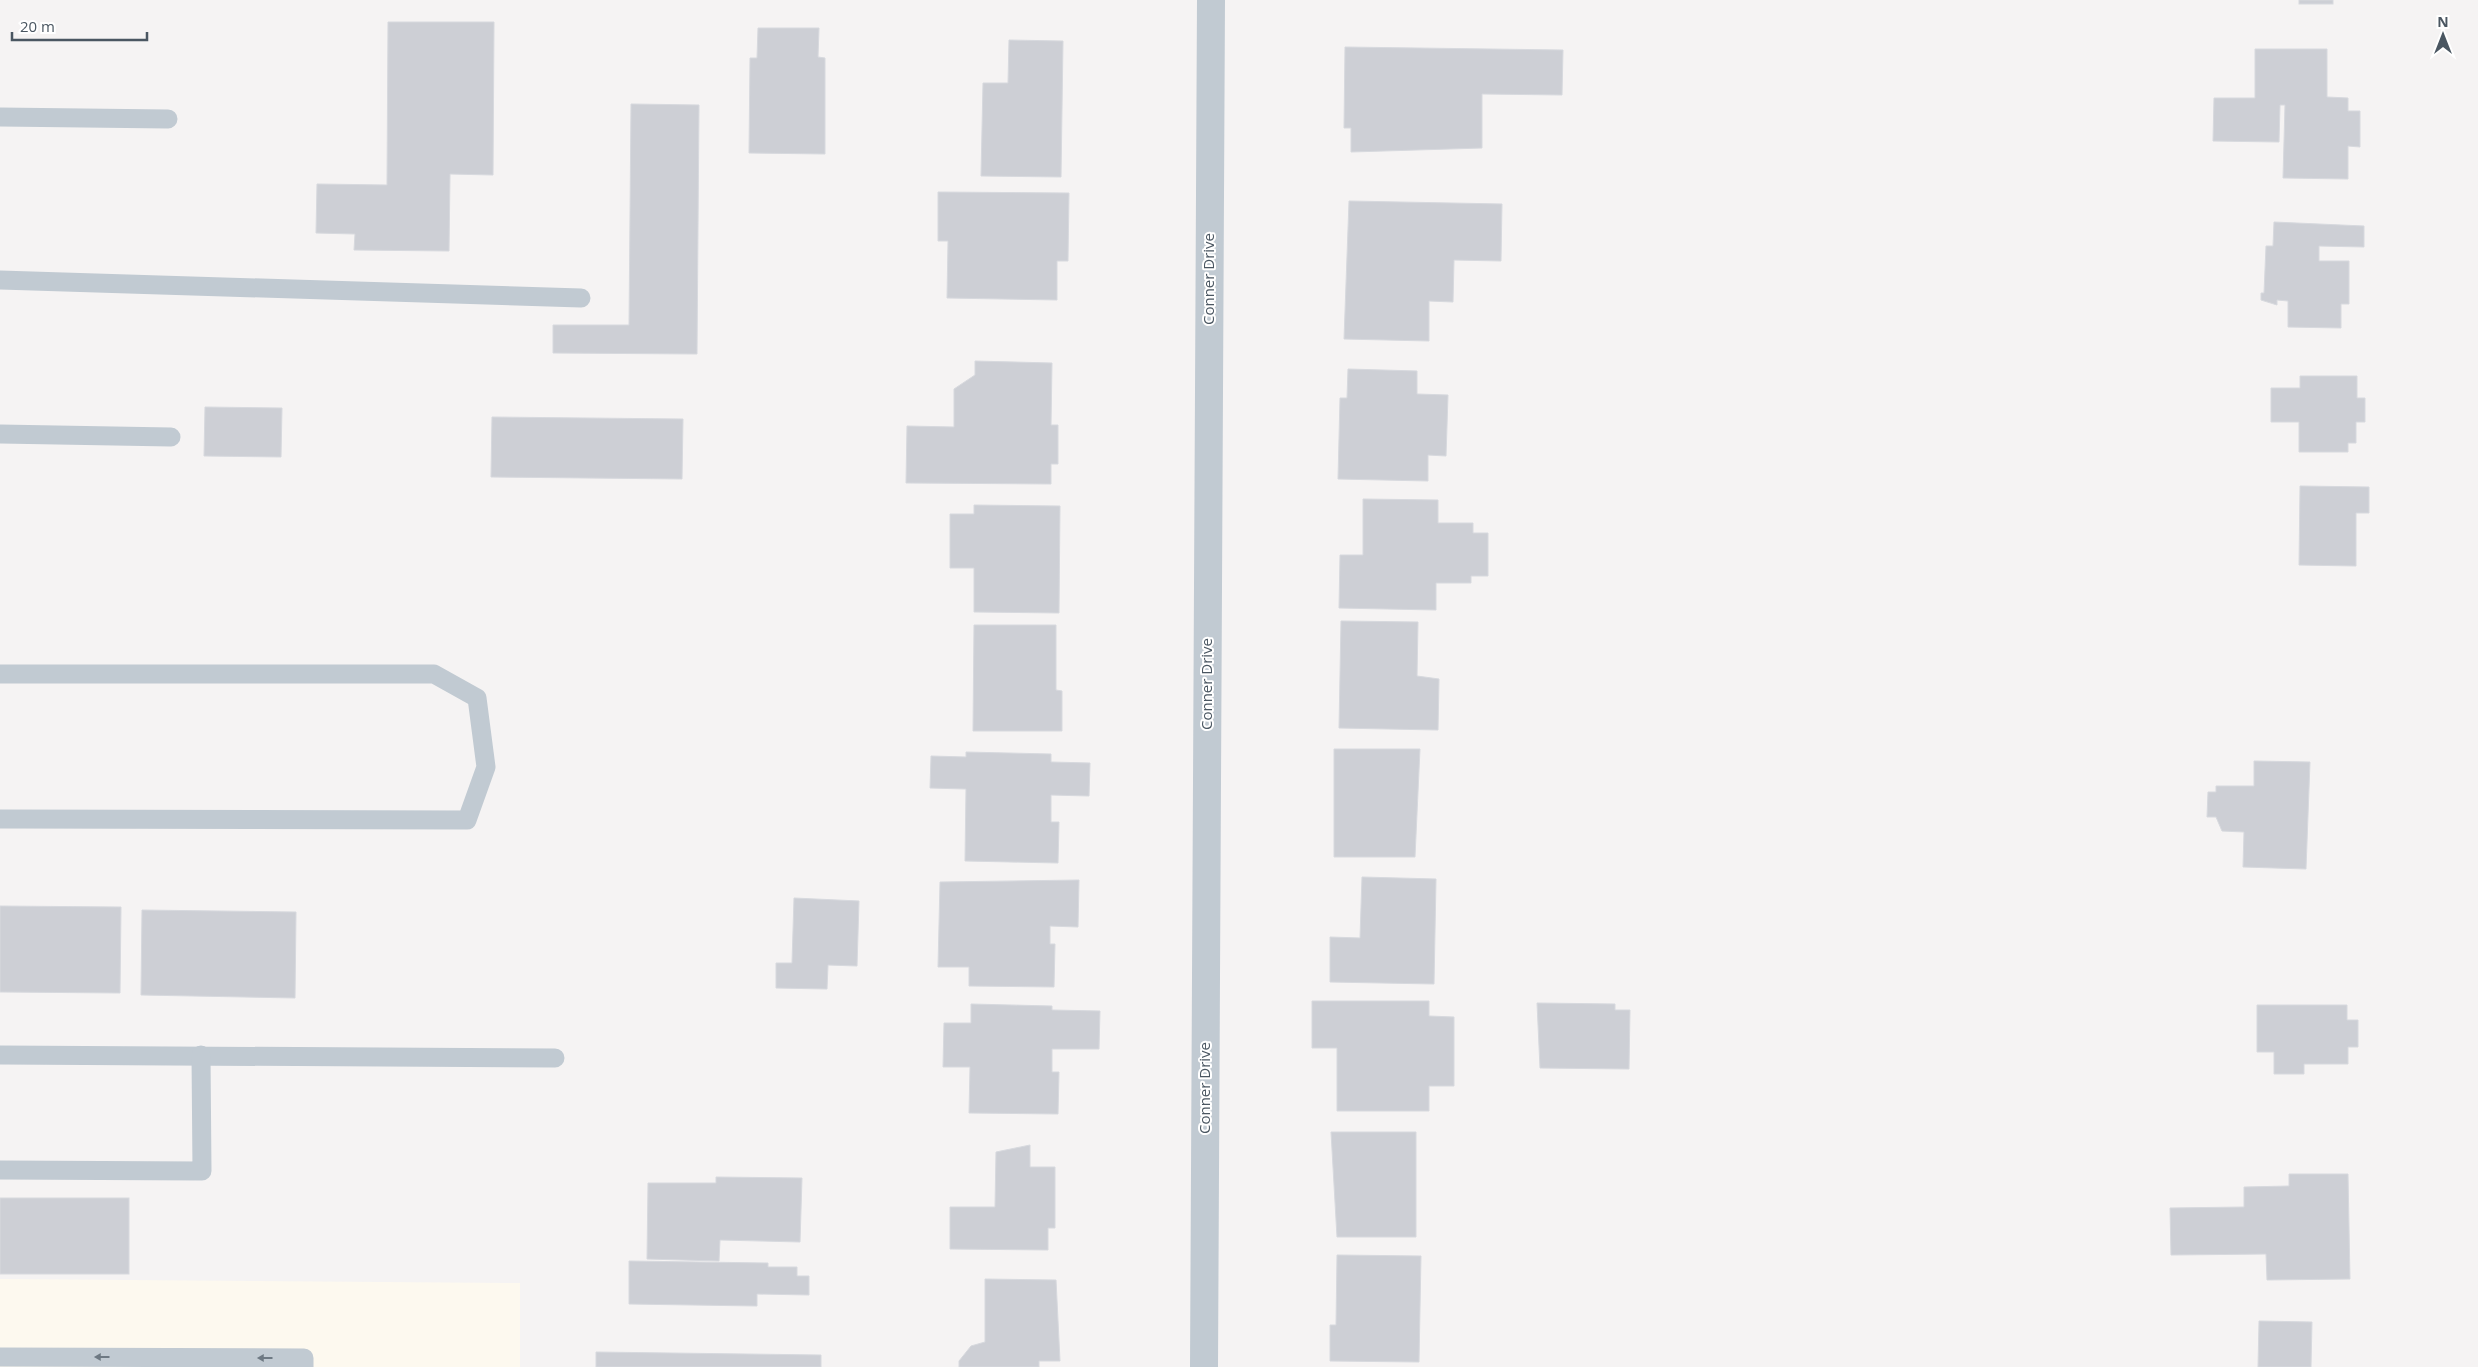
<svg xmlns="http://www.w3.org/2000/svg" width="2478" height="1367" font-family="'Open Sans',sans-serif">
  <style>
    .commercial { fill: #fdf9ef }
    .building { fill: #cdcfd5; stroke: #d7d9de }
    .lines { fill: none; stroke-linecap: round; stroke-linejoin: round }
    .service { stroke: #c1cad2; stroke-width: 19 }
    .minor { stroke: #c1cad2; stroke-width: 28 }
    .oneway { fill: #6e7983 }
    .labels { text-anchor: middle; stroke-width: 4; stroke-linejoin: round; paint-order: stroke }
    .street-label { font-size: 15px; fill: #4a5661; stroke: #fff }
  </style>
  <rect width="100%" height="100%" fill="#f5f3f3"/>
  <!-- commercial -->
  <path class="commercial" d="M0,1279l520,4v84h-520z"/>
  <!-- building -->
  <g class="building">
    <rect x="2299" y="0" width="34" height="4"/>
    <path d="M388,22h106l-1,153 -43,-1 -1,77 -95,-1 1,-16 -39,-1 1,-49 70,1z"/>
    <path d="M758,28h61l-1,29 7,1v96l-76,-1 1,-95h7z"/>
    <path d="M1009,40l54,1 -2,136 -80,-1 2,-93h25z"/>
    <path d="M1345,47l218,3 -1,45 -80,-1v54l-131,4v-24h-7z"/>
    <path d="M2255,49h72v48l21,1v13h12v36l-12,-1v33l-65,-1 2,-73h-5l-1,37 -66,-1 1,-43h41z"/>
    <path d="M631,104l68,1 -2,249 -144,-1v-28h76z"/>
    <path d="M938,192l131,1 -1,68h-11v39l-110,-2 1,-57h-10z"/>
    <path d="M1349,201l153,3 -1,57 -47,-1 -1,42 -24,-1v40l-85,-2z"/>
    <path d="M2274,222l90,4v21l-45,-1v15h30v43h-8v24l-53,-1v-26l-11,-1v5l-16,-5v-7h3l2,-47h7z"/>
    <path d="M975,361l77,2 -1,62h7v39h-7v20l-145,-1 1,-57 47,1v-38l21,-14z"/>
    <path d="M1348,369l69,2v23l31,1 -2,61 -18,-1v26l-90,-2 2,-81h7z"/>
    <path d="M2300,376h57v22h8v24h-9v21h-8v9h-49v-30h-28v-34h29z"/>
    <path d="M205,407l77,1 -1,49 -77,-1z"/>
    <path d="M492,417l191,2 -1,60 -191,-2z"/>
    <path d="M2300,486l69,1v26h-13v53l-57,-1z"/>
    <path d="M1363,499l75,1v23h35v10h15v43h-17v7h-35v27l-97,-2 1,-53h23z"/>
    <path d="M974,505l86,1 -1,107 -85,-1v-44h-24v-54h24z"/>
    <path d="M1341,621l77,1 -1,54 22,3 -1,51 -99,-2z"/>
    <path d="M974,625h82v65l6,1v40h-89z"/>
    <path d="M1334,749h86l-5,108h-81z"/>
    <path d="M966,752l85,2v8l39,1 -1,33 -38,-1v27h8l-1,41 -93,-2 1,-72 -36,-1 1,-32 35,1z"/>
    <path d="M2254,761l56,1 -4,107 -63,-2 1,-35 -22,-1 -6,-14h-9l1,-25h8v-6h38z"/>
    <path d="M1362,877l74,2 -2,105 -104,-2v-45l30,1z"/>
    <path d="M1079,880l-1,47 -28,-1v18h5l-1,43 -85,-1v-19h-31l2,-85z"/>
    <path d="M794,898l65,3 -2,65 -29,-1 -1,24 -51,-1v-25h16z"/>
    <path d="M0,906l121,1 -1,86 -120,-1z"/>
    <path d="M142,910l154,2 -1,86 -154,-3z"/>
    <path d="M1312,1001h117v15l25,1v69h-25v25h-92v-63h-25z"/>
    <path d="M1537,1003l78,1v6h15l-1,59 -89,-1z"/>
    <path d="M971,1004l81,2v4l48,1 -1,38h-47v23h7l-1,42 -89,-1 1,-46h-27l1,-44h27z"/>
    <path d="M2257,1005h90v15h11v27h-10v17h-44v10h-30v-22h-17z"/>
    <path d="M1331,1132h85v105h-79z"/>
    <path d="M1030,1145v22h25v61h-7v22l-98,-1v-42h45l1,-55z"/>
    <path d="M2289,1174h59l2,105 -83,1 -1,-26 -95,1 -1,-47 74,-1v-20l45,-1z"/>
    <path d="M716,1177l86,1 -2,64 -80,-2 -1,21 -72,-2 1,-76h68z"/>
    <rect x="0" y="1198" width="129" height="76"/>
    <path d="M1337,1255l84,1 -2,106 -89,-1v-36h6z"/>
    <path d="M629,1261l139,2v4h29v9h12v19l-52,-1v12l-128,-2z"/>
    <path d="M985,1279l71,1 4,81h-21v6h-80v-6l12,-15 14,-4z"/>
    <path d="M2259,1321l53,1 -1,45h-53z"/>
    <path d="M596,1352l225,3v12h-225z"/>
  </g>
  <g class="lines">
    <!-- service -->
    <g class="service">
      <path d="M0,117l168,2"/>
      <path d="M0,280l581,18"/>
      <path d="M0,434l171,3"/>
      <path d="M0,674h434l43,24 9,69 -19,53 -467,-1"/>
      <path d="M0,1055l555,3"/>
      <path d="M0,1170l202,1 -1,-116"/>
      <path d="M0,1357l304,1v9"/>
    </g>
    <!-- minor -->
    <path class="minor" d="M1204,1367l7,-1367"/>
  </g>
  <!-- one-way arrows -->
  <defs><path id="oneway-solid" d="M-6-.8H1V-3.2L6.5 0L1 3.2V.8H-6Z" transform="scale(1.25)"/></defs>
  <g class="oneway">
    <use href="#oneway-solid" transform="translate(102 1357) rotate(-180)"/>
    <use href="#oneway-solid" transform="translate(265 1358) rotate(-180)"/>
  </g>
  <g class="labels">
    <!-- street labels -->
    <g class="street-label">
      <text transform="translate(1209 279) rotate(-90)" y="5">Conner Drive</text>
      <text transform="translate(1207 684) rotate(-90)" y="5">Conner Drive</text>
      <text transform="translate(1205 1088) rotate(-90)" y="5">Conner Drive</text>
    </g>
  </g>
  <!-- north arrow -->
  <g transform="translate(2443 35)" stroke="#ffffff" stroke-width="4" paint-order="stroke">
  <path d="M0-4L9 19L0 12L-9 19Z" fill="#4a5661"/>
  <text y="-8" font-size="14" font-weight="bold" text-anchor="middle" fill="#4a5661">N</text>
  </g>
  <!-- scale -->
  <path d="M12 32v8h135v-8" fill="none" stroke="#4a5661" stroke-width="2.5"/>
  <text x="20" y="32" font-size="15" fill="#4a5661" stroke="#ffffff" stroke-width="4" paint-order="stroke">20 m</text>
</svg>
